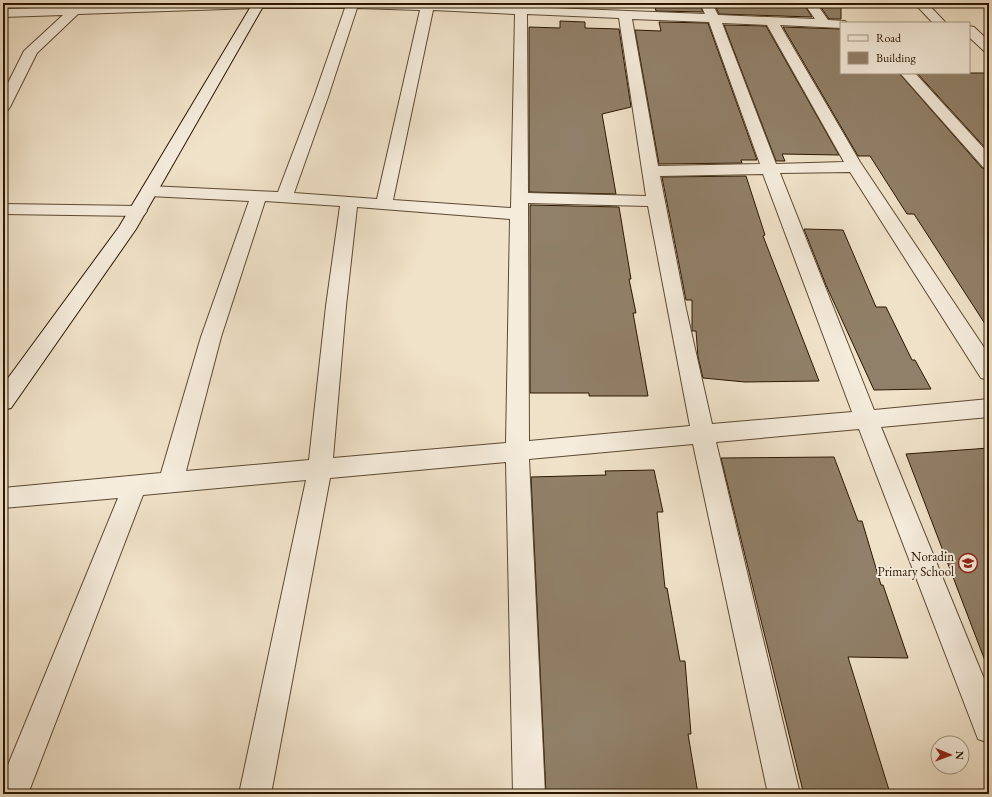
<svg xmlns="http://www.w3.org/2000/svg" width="992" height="797" font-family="'EB Garamond',serif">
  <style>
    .building { fill: #918069; stroke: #2a1600 }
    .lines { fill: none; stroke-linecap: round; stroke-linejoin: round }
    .minor-casing { stroke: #5c4932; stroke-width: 2 }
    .secondary-casing { stroke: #2a1600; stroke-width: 2 }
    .minor { fill: #f5ecdc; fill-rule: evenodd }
    .secondary { fill: #f5ecdc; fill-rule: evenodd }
    .labels { text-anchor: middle; stroke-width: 4; stroke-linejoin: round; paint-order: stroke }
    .poi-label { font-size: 13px; fill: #2a1600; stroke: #f5ecdc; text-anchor: end }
  </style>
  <rect width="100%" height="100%" fill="#f0e2c9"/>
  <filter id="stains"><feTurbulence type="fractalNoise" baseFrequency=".005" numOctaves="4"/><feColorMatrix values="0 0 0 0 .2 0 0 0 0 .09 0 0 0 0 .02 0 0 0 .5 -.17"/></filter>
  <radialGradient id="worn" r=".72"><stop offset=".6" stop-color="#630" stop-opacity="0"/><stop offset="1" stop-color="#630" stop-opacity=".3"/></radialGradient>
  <!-- building -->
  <g class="building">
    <path d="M654,3h45l4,9 -47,-1z"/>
    <path d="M714,3h89l9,14 -93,-3z"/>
    <path d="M818,3h23v16h-12z"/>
    <path d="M560,21l25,1v6l34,1 12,78 -29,7 14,80 -87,-2v-165l31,1z"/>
    <path d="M659,22l49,1 49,137h-16l1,3 -83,1 -24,-134 26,1z"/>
    <path d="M724,25l42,1 73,129 -57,-1 3,7h-9z"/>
    <path d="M783,27l58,2v44h58l83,95 7,2v160l-75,-116h-7l-37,-58h-12z"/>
    <path d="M917,73h72v79z"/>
    <path d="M746,176l19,59 -2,1 56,145 -74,1 -42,-4 -5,-21 -2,-26h-4v-31h-6l-24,-123z"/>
    <path d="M530,205l89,2 12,72h-2l7,34h-3l15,83h-59v-3h-59z"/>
    <path d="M804,229l39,1 33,77h10l26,53h3l16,29 -57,1 -48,-105z"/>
    <path d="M989,448v218h-2l-81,-212z"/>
    <path d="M834,457l24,64h4l19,64h2l25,73 -60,-1 41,133 -86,1 -82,-333z"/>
    <path d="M654,470l9,42h-6l8,76h2l13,73h5l6,73h-3l10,60h-152l-15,-317 75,-2 -1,-4z"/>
  </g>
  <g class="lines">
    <!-- minor casing -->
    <g class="minor-casing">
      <g id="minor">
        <path d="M70,3h10l1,4c144,-6 289,-7 433,-1l-1,-3h12l1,4 179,7 -5,-11h12l6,12 97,4 -11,-16h12l12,17 17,1 2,2h-6v5l-61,-3 80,137 129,193v25l-8,-2 -131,-206 -70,1 94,237 115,-11v18l-108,10 108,264v52l-11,-4 -119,-310 -143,13 84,352h-32l-75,-350 -164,15 16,335h-32l-7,-332 -176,16 -59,316h-32l67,-314 -163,15 -115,299h-25v-17l115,-279 -115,10v-20l158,-15 40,-136 48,-136 -100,-5 -6,-1 -2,-4 2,-4 6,-1 129,6 36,-95 31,-89h-87l-180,6 -41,39 -27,54 -2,3 -5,1v-18l21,-42 39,-36 -60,2v-8l66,-2zM357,8l63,2 -43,189 -83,-6 34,-96zM433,10l82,4 -4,194 -118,-8zM527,14l92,4 27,178 -118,-3zM632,19l77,3 51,142 -102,2zM722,23l45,2 77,137 -68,2zM763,174l89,238 -140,12 -26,-115 -26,-133zM265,201l75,5 -14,100 -17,154 -123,11 35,-134zM528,203l120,3 42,220 -161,15zM357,207l153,12 -4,224 -173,15 13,-152z"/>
        <path d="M914,3h13l19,20h-13z"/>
        <path d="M969,26l5,1 15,14v11l-5,-1 -15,-14z"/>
        <path d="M900,73h15l74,81v15l-6,-2z"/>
        <path d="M3,204l135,2 6,1 3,4 -3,4 -6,1 -135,-2z"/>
      </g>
    </g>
    <!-- secondary casing -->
    <g class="secondary-casing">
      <path id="secondary" d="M253,3h12l-129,226 -125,179 -8,2v-25l116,-158z"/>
    </g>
    <!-- minor -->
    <use href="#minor" class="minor"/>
    <!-- secondary -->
    <use href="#secondary" class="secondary"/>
  </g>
  <!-- icons -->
  <defs>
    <g id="school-ring" transform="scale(1)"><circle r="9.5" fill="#f5ecdc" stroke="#8f2418" stroke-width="1.5"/><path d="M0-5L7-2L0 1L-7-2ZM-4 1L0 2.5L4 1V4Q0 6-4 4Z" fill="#8f2418"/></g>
  </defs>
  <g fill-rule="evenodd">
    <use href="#school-ring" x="968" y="563"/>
  </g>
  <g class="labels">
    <!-- poi labels -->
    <g class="poi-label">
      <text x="954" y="561">Noradin<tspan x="954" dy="15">Primary School</tspan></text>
    </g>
  </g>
  <!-- margin -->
  <rect width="992" height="797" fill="none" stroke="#f0e2c9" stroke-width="16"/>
  <rect x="4" y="4" width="984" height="789" fill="none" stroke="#2a1600" stroke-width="2"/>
  <rect x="8" y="8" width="976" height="781" fill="none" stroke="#2a1600"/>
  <!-- legend -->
  <rect x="840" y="22" width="130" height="52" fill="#f5ecdc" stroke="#a49684"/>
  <rect x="848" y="35" width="20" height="6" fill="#f5ecdc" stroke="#a49684"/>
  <text x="876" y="42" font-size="12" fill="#2a1600">Road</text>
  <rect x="848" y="52" width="20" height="12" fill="#918069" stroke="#a49684"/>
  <text x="876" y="62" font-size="12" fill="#2a1600">Building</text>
  <!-- north arrow -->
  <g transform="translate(950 755) rotate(91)"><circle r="19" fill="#f5ecdc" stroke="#a49684"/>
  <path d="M0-3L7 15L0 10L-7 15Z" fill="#8f2418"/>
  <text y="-6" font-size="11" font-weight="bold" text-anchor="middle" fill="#2a1600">N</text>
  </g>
  <rect width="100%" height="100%" filter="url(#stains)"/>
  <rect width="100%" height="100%" fill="url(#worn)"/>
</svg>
